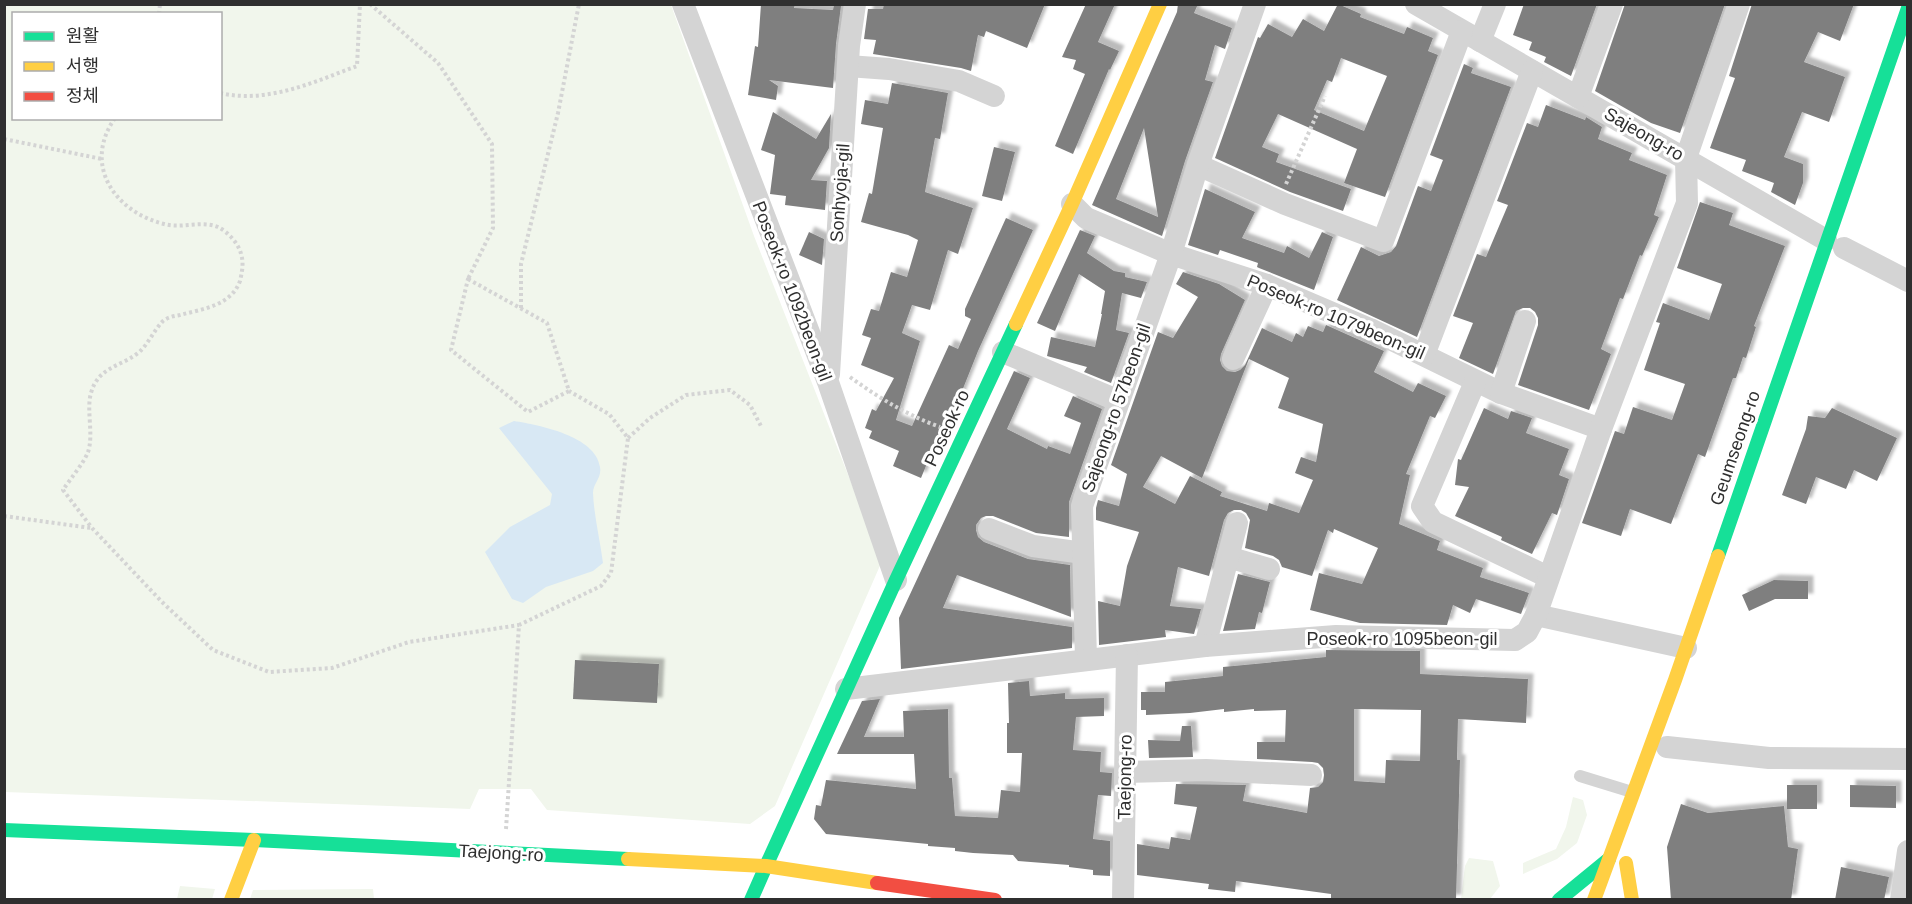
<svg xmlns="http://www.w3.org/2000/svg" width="1912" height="904" font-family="Helvetica,'Noto Sans KR',sans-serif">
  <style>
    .green { fill: #f1f6ec; fill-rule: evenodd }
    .water { fill: #d8e8f4 }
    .building { fill: #7f7f7f; fill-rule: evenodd; filter: url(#shadow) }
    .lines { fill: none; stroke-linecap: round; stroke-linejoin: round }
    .path { stroke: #d4d4d4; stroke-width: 4; stroke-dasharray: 3 3; stroke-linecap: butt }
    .lane { stroke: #d4d4d4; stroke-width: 12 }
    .street { stroke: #d4d4d4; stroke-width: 22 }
    .fast { stroke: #16e098; stroke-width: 14 }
    .slow { stroke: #ffcf43; stroke-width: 14 }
    .jam { stroke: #f24e42; stroke-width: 14 }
    .labels { text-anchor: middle; stroke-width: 6; stroke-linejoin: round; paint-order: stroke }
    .street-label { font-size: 18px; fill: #2f2f2f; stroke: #fff }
  </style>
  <defs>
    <filter id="shadow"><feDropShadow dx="5.5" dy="-5.5" stdDeviation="1.5" flood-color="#0004"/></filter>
  </defs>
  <rect width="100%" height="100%" fill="#fff"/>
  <!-- green -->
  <g class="green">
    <path d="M5,5h666l83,231 128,325 -107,245 -25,18 -203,-14 -16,-21h-52l-9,20 -465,-17zM14,14h206v104h-206z"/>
    <path d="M1573,797l10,3 4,15 -10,28 -20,16 -34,15v-11l33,-14 10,-22z"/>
    <path d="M1469,858l24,3 7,25 -10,13h-29l4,-33z"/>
    <path d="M180,886l35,3 -3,10h-35z"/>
    <path d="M373,889l1,10h-124l3,-9z"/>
  </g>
  <!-- water -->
  <path class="water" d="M514,421c25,4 82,15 86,46 2,11 -7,16 -7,26 1,23 7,47 10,70l-10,8 -47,16 -23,16 -11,-4 -27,-47 25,-25 40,-22 2,-11 -53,-66z"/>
  <!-- building -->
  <g class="building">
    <path d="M761,4h34l-1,4 39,2 1,-5 7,1 -5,38 -3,44 -64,-8 9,6 -2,14 -28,-5 7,-49 3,1z"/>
    <path d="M884,4h161l-18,44 -41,-17 -2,6 -6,-2 -7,36 -10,-3 -88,-14 3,-14 -12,-1 4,-30h15z"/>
    <path d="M1086,4h29l-17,38 21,9 -9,19 -1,-1 -36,85 -18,-8 30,-72 -12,-5 3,-9 -14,-3z"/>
    <path d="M1178,4h20l-4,9 38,15 -7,21 -10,-4 -10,35 8,2 -28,79 -23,75 -70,-31 85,-193zM1144,128l14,89 -42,-18z"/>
    <path d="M1338,4l23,10 -1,3 44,17 3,-7 26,11 -5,13 10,4 -53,142 -41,-14 13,-34 -79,-35 -16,33 17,7 -3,8 75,27 -8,22 -53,-19 -75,-34 43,-121 2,1 8,-14 24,13 11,-18 21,12zM1341,58l46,18 -23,55 -50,-21 13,-30 5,2z"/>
    <path d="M1524,4h73l-26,72 -27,-14 2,-5 -17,-7 3,-8 -19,-7z"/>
    <path d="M1625,4h100l-45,129 -29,-10 -56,-32z"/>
    <path d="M1752,4h102l-14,37 -22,-9 -14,30 41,15 -16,45 -27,-10 -18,45 19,7v19l-8,22 -24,-13 3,-9 -32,-12 4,-11 -36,-12 25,-70 -6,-2z"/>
    <path d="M1464,64l9,4 -2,5 40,14 -94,250 -80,-37 24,-53 18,9 12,-4 5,-6 22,-60 13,5 12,-31 -13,-5z"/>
    <path d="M892,83l56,10 -8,46 -5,-1 -10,54 48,16 -15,46 -10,-4 -18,60 -18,-5 -10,28 18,8 -24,79 16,6 37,-81 9,4 13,-30 -6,-3v-7l41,-91 27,12 -55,121 -26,65 -4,8 -4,-2 -23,56 -28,-12 6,-15 -30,-13 3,-7 -7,-3 7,-19 4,2 18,-33 -33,-13 10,-27 -9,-3 9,-26 8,2 12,-39 16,5 11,-37 -10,-5 -47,-13 8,-29 3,1 11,-66 -22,-4 4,-24 23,4z"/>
    <path d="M1546,105l39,15 1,-3 16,10 -4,12 34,14 -3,7 38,15 -13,40 5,2 -17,39 -2,-1 -17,44 -3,-1 -19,51 10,5 -22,56 -71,-25 20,-60v-7l-3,-6 -5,-4h-7l-7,3 -23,63 -34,-16 14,-35 -20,-7 24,-62 9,3 22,-52 -11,-4 30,-78 11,4z"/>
    <path d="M773,112l43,27 15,-25 -2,34 -18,32 16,1 -2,29 -40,-5 1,-9 -16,-2 5,-39 -14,-5z"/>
    <path d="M994,147l21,5 -13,49 -20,-5z"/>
    <path d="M1205,189l50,23 -13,26 42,15 3,-7 22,12 13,-26 11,5 -19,53 -55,-22 -2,-1 1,-4 -38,-13 -2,5 -30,-10z"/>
    <path d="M1700,202l33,11 -4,12 56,21 -31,80 2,1 -10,31 -3,-1 -7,21h-3l-28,79 -7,-3 -27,70 -41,-15 -9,27 -39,-13 33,-92 9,3 9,-27 39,13 13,-36 -41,-14 16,-47 -4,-1 7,-19 46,17 13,-36 -45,-16z"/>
    <path d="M1080,230l15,6 -8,17 27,18 11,2v4l22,5 -6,16 -19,-5 -6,37 13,3 -18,50 -27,-11 3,-5 -40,-11 4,-19 44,10 7,-33h-1l4,-23 -26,-17 -24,57 -18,-8z"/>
    <path d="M809,232l15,7 -2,26 -23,-10z"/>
    <path d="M1183,272l36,12 26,16 -24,54 -1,6 2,6 5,5 8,1 5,-2 5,-5 17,-37 30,14 4,-9 7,4 5,-11 15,6 3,-7 58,26 -10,21 39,20 5,-9 28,13 -11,22 -5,-2 -24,58 4,1 -11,49 41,17 -3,9 46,18 -3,9 49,16 -8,21 -45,-15 -6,14 -17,-8 -6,20 -87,-2 -50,-13 9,-37 43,11 16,-36 -44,-19 -1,4 -5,-3 -16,46 -30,-9 -3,-7 -6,-4 -28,-8 5,-28 -4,-7 -5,-3h-7l-6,3 -4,7 -15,56 -31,-9 -8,39 31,3 -7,25 -29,-4 1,7 -67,8 -1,-44 22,5 7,-40 12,-34 -43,-12v-12l2,-8 21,6 8,-32 -16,-9 47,-133 15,6 25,-41 -22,-13zM1249,359l40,19 -11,30 45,16 -7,38 -15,-5 -6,16 18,7 -14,33 -30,-10 -2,8 -47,-15 2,-4 -32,-16 -15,28 -32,-17 18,-31 41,22z"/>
    <path d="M1014,371l16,7 -23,51 40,20 1,-3 22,8 11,-31 -17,-7 9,-20 29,13 -33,93v35l-33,-4 -43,-17h-7l-5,2 -5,7v5l2,7 6,5 44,17 42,6 1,52 -114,-42 -14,33 129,19v21l-171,21 -2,-51z"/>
    <path d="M1484,408l24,11 3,-8 21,7 -6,15 43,16 -10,26 10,4 -12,36 -5,-2 -20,41 -31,-14 1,-3 -47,-21 14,-29 -14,-2 3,-26 3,1z"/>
    <path d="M1832,408l65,30 -20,43 -23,-11 -8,19 -30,-12 -10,27 -24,-9 24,-66 2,-13 17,2z"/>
    <path d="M1238,574l32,8 -8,31 -3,-1 -4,17 -32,2z"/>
    <path d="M1774,580l34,1v18h-33l-26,12 -7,-16z"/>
    <path d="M1326,650l94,1v23l108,5 -2,44 -68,-4 -1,41h3l-4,140h-125v-6l-95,-13 -1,11 -27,-3 1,-5 -72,-9v-31l32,5 2,-12 19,3 7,-33 -23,-3 2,-20 70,1 -3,16 64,12 3,-25 8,-1 5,-5 1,-7 -1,-7 -5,-5 -6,-1 -55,-3v-17h28l1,-32 -32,1v-2l-30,3v-3l-34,4 -44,2v-5h-5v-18h24v-10l58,-6v-9l103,-10zM1354,709l67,1 -1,51 -34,-1 -1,23 -31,-2z"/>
    <path d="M575,660l84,4 -2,39 -84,-4z"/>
    <path d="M1029,681l1,15 35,-3v6l39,-1v18l-28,1 -3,33 28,2 -1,20 12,1 -1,23 -13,-1 -5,44 17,2v35l-17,-1v-5l-24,-3v-2l-51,-4 -5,-6 -40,-2 -18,-2v-3l-27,-2v-2l-102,-10 -12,-15 2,-14 5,1 5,-26 90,9 -2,-35h-77l25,-53 18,-2 -16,38h40l-1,-26 45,-2 1,69h3l3,38 43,2 3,-28 19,2 2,-39h-15v-30h2l-1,-40z"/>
    <path d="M1182,726h9l2,31 -44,1 -1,-18 32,1z"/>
    <rect x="1787" y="785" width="30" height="24"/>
    <path d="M1850,785l46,1v22l-46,-1z"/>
    <path d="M1681,804l27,9 76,-7 4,41 10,2 -7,51h-120l-4,-53z"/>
    <path d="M1841,867l48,10 -5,23h-49z"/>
  </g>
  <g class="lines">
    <!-- path -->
    <g class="path">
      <path d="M370,4l68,59 54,81 1,84 -25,51"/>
      <path d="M159,14l1,-10"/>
      <path d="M220,93c47,11 94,-11 137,-27l3,-62"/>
      <path d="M115,118c-33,47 0,94 49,106 18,5 37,-4 54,3 10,5 21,17 23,27 3,9 1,18 -1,27 -9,25 -38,28 -60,34 -6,1 -12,2 -17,6 -9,9 -15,24 -25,32 -18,14 -40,14 -47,40 -5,17 3,42 -3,59 -4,11 -18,27 -25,38l29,38 70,74 51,48 56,22 63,-4 77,-26 110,-17"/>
      <path d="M4,139l98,20"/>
      <path d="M1286,184l39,-88"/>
      <path d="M468,279l79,44 22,68 -41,21 -77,-62z"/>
      <path d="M521,308v-44l37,-151 21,-109"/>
      <path d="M850,377c29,21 57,38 90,50"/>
      <path d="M628,438l22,-20 36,-23 44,-5 20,15 12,23"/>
      <path d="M4,516l87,12"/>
      <path d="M506,829l13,-204 82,-39 10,-13 17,-135 -19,-24 -40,-23"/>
    </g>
    <!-- lane -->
    <path class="lane" d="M1580,776l52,16"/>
    <!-- street -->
    <g class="street">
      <path d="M683,4l145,378 68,198"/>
      <path d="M1416,4l410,236"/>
      <path d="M1480,41l15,-37"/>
      <path d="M848,66l41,3 70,12 35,15"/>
      <path d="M1578,97l34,-93"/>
      <path d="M1198,165l87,39 98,37 79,-210"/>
      <path d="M1072,204l14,14 85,36 96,31 103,44 131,64 100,36"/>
      <path d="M1844,248l64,33"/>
      <path d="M1003,352l116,49"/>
      <path d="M1424,355l108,-284"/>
      <path d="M1233,359l34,-74"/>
      <path d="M829,374l20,-328 6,-42"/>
      <path d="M1475,382l-53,124 11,16 115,55"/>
      <path d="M1501,393l24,-72"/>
      <path d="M989,529l44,17 50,7"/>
      <path d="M1228,557l41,12"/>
      <path d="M1536,615l150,33"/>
      <path d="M1205,646l32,-123"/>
      <path d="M1086,659l-4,-153 89,-252 27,-89 57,-161"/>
      <path d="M846,689l359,-43 131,-10 179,4 12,-8 9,-17 65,-186 86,-226 -1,-45 53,-154"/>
      <path d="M1667,747l102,11 139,1"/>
      <path d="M1125,772l81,-2 105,5"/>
      <path d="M1123,900l4,-245"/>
      <path d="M1901,900l7,-49"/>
    </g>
    <!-- fast -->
    <g class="fast">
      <path d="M1718,556l190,-548"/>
      <path d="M4,830l250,10 374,19"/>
      <path d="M766,866l130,-286 120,-256"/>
      <path d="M751,900l15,-34"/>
      <path d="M1559,900l50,-41"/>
    </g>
    <!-- slow -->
    <g class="slow">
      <path d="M1016,324l56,-120 88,-200"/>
      <path d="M628,859l138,7 111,17"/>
      <path d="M1626,863l6,37"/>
      <path d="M231,900l23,-60"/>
      <path d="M1594,900l81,-220 43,-124"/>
    </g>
    <!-- jam -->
    <path class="jam" d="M877,883l118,17"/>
  </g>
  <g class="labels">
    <!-- street labels -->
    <g class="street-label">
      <text transform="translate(1644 134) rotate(30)" y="6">Sajeong-ro</text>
      <text transform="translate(840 193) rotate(-86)" y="6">Sonhyoja-gil</text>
      <text transform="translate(792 291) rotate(69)" y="6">Poseok-ro 1092beon-gil</text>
      <text transform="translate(1336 317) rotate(23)" y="6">Poseok-ro 1079beon-gil</text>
      <text transform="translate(1116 408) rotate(-71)" y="6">Sajeong-ro 57beon-gil</text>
      <text transform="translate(947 428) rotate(-65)" y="6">Poseok-ro</text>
      <text transform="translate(1735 448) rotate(-71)" y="6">Geumseong-ro</text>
      <text x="1402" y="645">Poseok-ro 1095beon-gil</text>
      <text transform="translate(1125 777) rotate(-89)" y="6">Taejong-ro</text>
      <text transform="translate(501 853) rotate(3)" y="6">Taejong-ro</text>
    </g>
  </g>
  <!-- border -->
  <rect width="1912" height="904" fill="none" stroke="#2f2f2f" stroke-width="12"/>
  <!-- legend -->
  <rect x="12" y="12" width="210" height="108" fill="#ffffff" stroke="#acacac" stroke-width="1.5"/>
  <rect x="24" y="32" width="30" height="9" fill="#16e098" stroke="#acacac" stroke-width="1.5"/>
  <text x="66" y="42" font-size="18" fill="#2f2f2f">원활</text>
  <rect x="24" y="62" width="30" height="9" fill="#ffcf43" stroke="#acacac" stroke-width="1.5"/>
  <text x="66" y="72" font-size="18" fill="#2f2f2f">서행</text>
  <rect x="24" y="92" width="30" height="9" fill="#f24e42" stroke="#acacac" stroke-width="1.5"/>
  <text x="66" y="102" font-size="18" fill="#2f2f2f">정체</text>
</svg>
